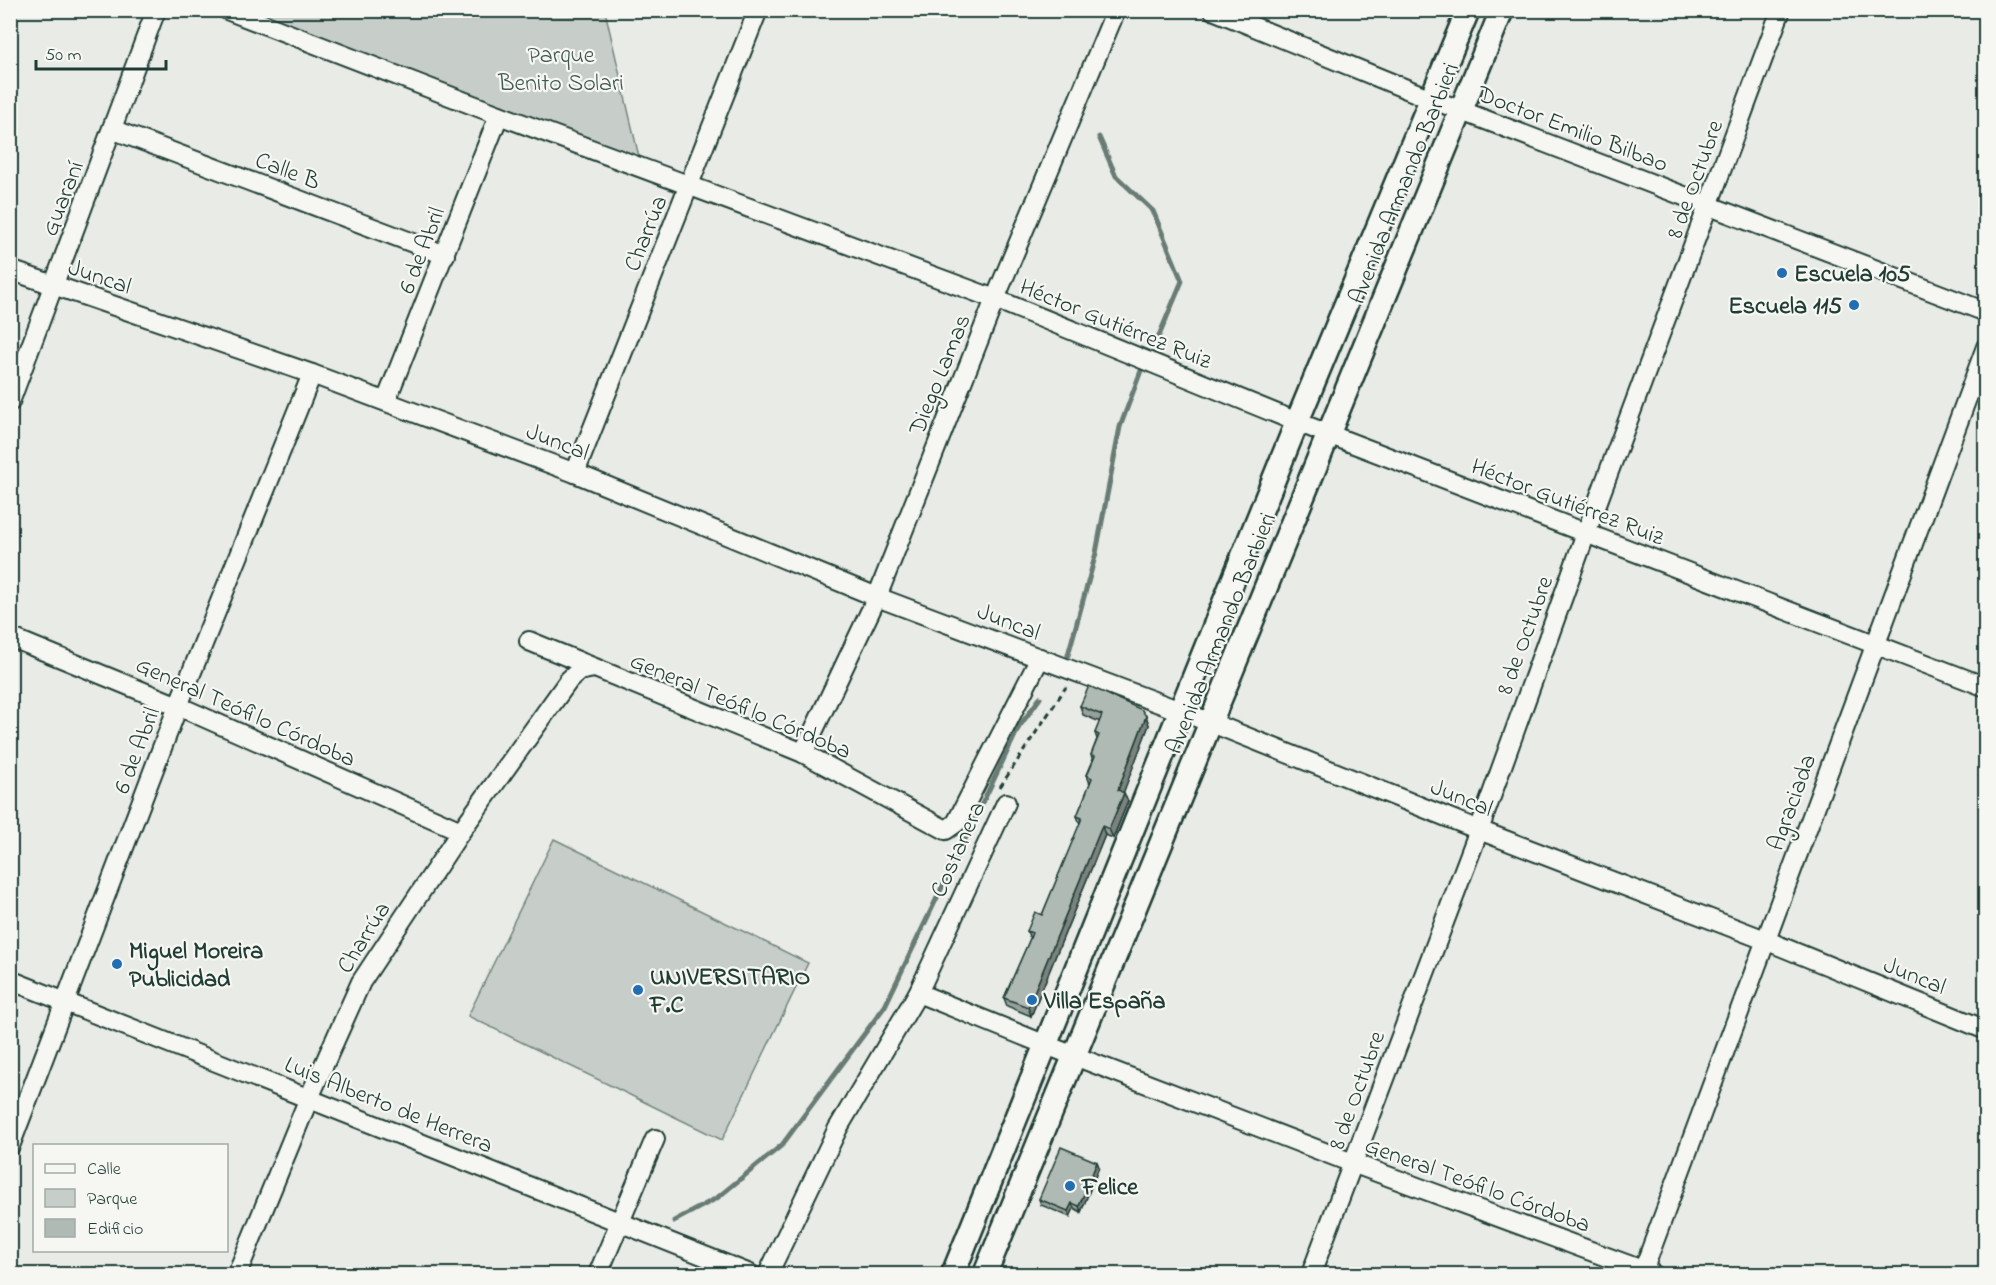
<svg xmlns="http://www.w3.org/2000/svg" width="1996" height="1285" font-family="'Indie Flower',sans-serif">
  <style>
    .green { fill: #c7cec9; stroke: #73867e; stroke-width: 1.5 }
    .lines { fill: none; stroke-linecap: round; stroke-linejoin: round }
    .stream { stroke: #687c75; stroke-width: 5 }
    .minor-casing { stroke: #1f3d34; stroke-width: 22 }
    .tertiary-casing { stroke: #1f3d34; stroke-width: 27 }
    .path { stroke: #1f3d34; stroke-width: 3; stroke-dasharray: 6 4.5; stroke-linecap: butt }
    .minor { stroke: #f6f6f2; stroke-width: 18 }
    .tertiary { stroke: #f6f6f2; stroke-width: 22 }
    .wall { fill: #97a09c; stroke: #1f3d34; stroke-width: 1.5 }
    .shaded-wall { fill: #7b827f; stroke: #1f3d34; stroke-width: 1.5 }
    .building { fill: #b0bab5; stroke: #1f3d34; stroke-width: 1.5 }
    .poi-dot { fill: #1f6fb2; stroke: #f6f6f2; stroke-width: 2 }
    .labels { text-anchor: middle; stroke-width: 4.5; stroke-linejoin: round; paint-order: stroke }
    .park-label { font-size: 24px; fill: #415a52; stroke: #f6f6f2 }
    .street-label { font-size: 24px; fill: #1f3d34; stroke: #f6f6f2 }
    .poi-label { font-size: 24px; font-weight: bold; fill: #1f3d34; stroke: #f6f6f2; text-anchor: start }
  </style>
  <rect width="100%" height="100%" fill="#e9ebe7"/>
  <filter id="ink" filterUnits="userSpaceOnUse"><feTurbulence type="fractalNoise" baseFrequency=".0167" numOctaves="2"/><feDisplacementMap in="SourceGraphic" scale="12" xChannelSelector="R" yChannelSelector="G"/><feConvolveMatrix kernelMatrix="1 2 1 2 8 2 1 2 1" color-interpolation-filters="sRGB"/></filter>
  <g filter="url(#ink)">
    <!-- green -->
    <g class="green">
      <path d="M251,11h354l34,146z"/>
      <path d="M554,839l254,124 -86,177 -254,-124z"/>
    </g>
    <g class="lines">
      <!-- stream -->
      <g class="stream">
        <path d="M1099,137l17,39 37,35 29,70 -24,57"/>
        <path d="M1068,655l28,-102 24,-126 22,-59"/>
        <path d="M674,1221l43,-23 65,-53 103,-139 134,-279 21,-29"/>
      </g>
      <!-- minor casing -->
      <g class="minor-casing">
        <g id="minor">
          <path d="M227,10l272,105 496,184 302,123 689,265"/>
          <path d="M1213,10l218,89 555,213"/>
          <path d="M114,130l331,125"/>
          <path d="M10,270l302,104 263,99 302,124 335,126 267,107 286,110 221,90"/>
          <path d="M386,401l113,-286"/>
          <path d="M10,402l146,-392"/>
          <path d="M575,473l183,-463"/>
          <path d="M10,637l168,69 283,125"/>
          <path d="M529,641l274,112 143,77 10,-7 84,-165"/>
          <path d="M803,753l74,-156 118,-298 121,-289"/>
          <path d="M10,980l740,294"/>
          <path d="M918,993l128,52 309,119 298,110"/>
          <path d="M10,1146l168,-440 134,-332"/>
          <path d="M237,1274l72,-176 52,-116 100,-151 108,-151 10,-9 15,-3"/>
          <path d="M598,1274l57,-135"/>
          <path d="M768,1274l70,-146 80,-135 88,-190"/>
          <path d="M1311,1274l168,-444 107,-297 195,-523"/>
          <path d="M1642,1274l344,-927"/>
        </g>
      </g>
      <!-- tertiary casing -->
      <g class="tertiary-casing">
        <g id="tertiary">
          <path d="M953,1274l344,-852 171,-412"/>
          <path d="M985,1274l517,-1264"/>
        </g>
      </g>
      <!-- path -->
      <path class="path" d="M1000,787l66,-100"/>
      <!-- minor -->
      <use href="#minor" class="minor"/>
      <!-- tertiary -->
      <use href="#tertiary" class="tertiary"/>
    </g>
    <!-- wall -->
    <g class="wall">
      <path d="M1080,706l66,10 3,9 -26,67 1,1 4,8 -15,37 -8,-3 -74,181 -24,-10 -3,-8 26,-59 -3,-8 15,-16 38,-91 -3,-8 13,-32 -3,-9 6,-14 -2,-6 6,-16 -2,-6 5,-11 -17,-7z"/>
      <path d="M1097,1162l2,5 -18,45 -7,-4 -4,9 -29,-12 -2,-6z"/>
    </g>
    <!-- shaded-wall -->
    <g class="shaded-wall">
      <path d="M1146,716l3,9 -28,74 -3,-9z"/>
      <path d="M1124,793l4,8 -15,37 -4,-9z"/>
      <path d="M1102,826l3,9 -74,181 -3,-9z"/>
      <path d="M1097,1162l2,5 -18,45 -2,-6z"/>
      <path d="M1072,1203l2,5 -4,9 -2,-6z"/>
    </g>
    <!-- building -->
    <g class="building">
      <path d="M1089,686l53,24 4,6 -28,74 6,3 -15,36 -7,-3 -74,181 -24,-9 25,-57 3,-8 -5,-2 8,-19 7,3 40,-97 -5,-2 15,-38 -5,-3 8,-19 -4,-1 8,-20 -4,-2 7,-18 -22,-9z"/>
      <path d="M1061,1147l36,15 -18,44 -7,-3 -4,8 -29,-12z"/>
    </g>
  </g>
  <!-- markers -->
  <g class="poi-dot">
    <circle cx="1782" cy="273" r="6"/>
    <circle cx="1854" cy="305" r="6"/>
    <circle cx="117" cy="964" r="6"/>
    <circle cx="638" cy="990" r="6"/>
    <circle cx="1032" cy="1000" r="6"/>
    <circle cx="1070" cy="1186" r="6"/>
  </g>
  <g class="labels">
    <!-- park labels -->
    <g class="park-label">
      <text x="561" y="62">Parque<tspan x="561" dy="28">Benito Solari</tspan></text>
    </g>
    <!-- street labels -->
    <g class="street-label">
      <text transform="translate(1573 128) rotate(21)" y="8">Doctor Emilio Bilbao</text>
      <text transform="translate(288 170) rotate(21)" y="8">Calle B</text>
      <text transform="translate(1694 179) rotate(-70)" y="8">8 de Octubre</text>
      <text transform="translate(1403 183) rotate(-68)" y="8">Avenida Armando Barbieri</text>
      <text transform="translate(62 198) rotate(-69)" y="8">Guaraní</text>
      <text transform="translate(645 233) rotate(-68)" y="8">Charrúa</text>
      <text transform="translate(421 250) rotate(-69)" y="8">6 de Abril</text>
      <text transform="translate(100 276) rotate(19)" y="8">Juncal</text>
      <text transform="translate(1116 323) rotate(22)" y="8">Héctor Gutiérrez Ruiz</text>
      <text transform="translate(939 374) rotate(-68)" y="8">Diego Lamas</text>
      <text transform="translate(558 441) rotate(21)" y="8">Juncal</text>
      <text transform="translate(1568 501) rotate(21)" y="8">Héctor Gutiérrez Ruiz</text>
      <text transform="translate(1009 621) rotate(21)" y="8">Juncal</text>
      <text transform="translate(1220 633) rotate(-68)" y="8">Avenida Armando Barbieri</text>
      <text transform="translate(1524 635) rotate(-70)" y="8">8 de Octubre</text>
      <text transform="translate(741 705) rotate(23)" y="8">General Teófilo Córdoba</text>
      <text transform="translate(246 711) rotate(24)" y="8">General Teófilo Córdoba</text>
      <text transform="translate(136 750) rotate(-69)" y="8">6 de Abril</text>
      <text transform="translate(1462 797) rotate(22)" y="8">Juncal</text>
      <text transform="translate(1791 802) rotate(-70)" y="8">Agraciada</text>
      <text transform="translate(957 849) rotate(-66)" y="8">Costanera</text>
      <text transform="translate(363 937) rotate(-58)" y="8">Charrúa</text>
      <text transform="translate(1915 975) rotate(22)" y="8">Juncal</text>
      <text transform="translate(1356 1090) rotate(-70)" y="8">8 de Octubre</text>
      <text transform="translate(389 1104) rotate(22)" y="8">Luis Alberto de Herrera</text>
      <text transform="translate(1478 1184) rotate(20)" y="8">General Teófilo Córdoba</text>
    </g>
    <!-- poi labels -->
    <g class="poi-label">
      <text x="1794" y="281">Escuela 105</text>
      <text x="1842" y="313" text-anchor="end">Escuela 115</text>
      <text x="129" y="958">Miguel Moreira<tspan x="129" dy="28">Publicidad</tspan></text>
      <text x="650" y="984">UNIVERSITARIO<tspan x="650" dy="28">F.C</tspan></text>
      <text x="1044" y="1008">Villa España</text>
      <text x="1082" y="1194">Felice</text>
    </g>
  </g>
  <!-- margin -->
  <rect width="1996" height="1285" fill="none" stroke="#f6f6f2" stroke-width="36"/>
  <rect x="18" y="18" width="1960" height="1249" fill="none" stroke="#1f3d34" stroke-width="2" filter="url(#ink)"/>
  <!-- legend -->
  <rect x="33" y="1144" width="195" height="108" fill="#f6f6f2" stroke="#a0aca6" stroke-width="1.5"/>
  <rect x="45" y="1164" width="30" height="9" fill="#f6f6f2" stroke="#a0aca6" stroke-width="1.5"/>
  <text x="87" y="1174" font-size="18" fill="#1f3d34">Calle</text>
  <rect x="45" y="1189" width="30" height="18" fill="#c7cec9" stroke="#a0aca6" stroke-width="1.5"/>
  <text x="87" y="1204" font-size="18" fill="#1f3d34">Parque</text>
  <rect x="45" y="1219" width="30" height="18" fill="#b0bab5" stroke="#a0aca6" stroke-width="1.5"/>
  <text x="87" y="1234" font-size="18" fill="#1f3d34">Edificio</text>
  <!-- scale -->
  <path d="M36 60v9h130v-9" fill="none" stroke="#1f3d34" stroke-width="3"/>
  <text x="45" y="60" font-size="18" fill="#1f3d34" stroke="#f6f6f2" stroke-width="4.5" paint-order="stroke">50 m</text>
</svg>
